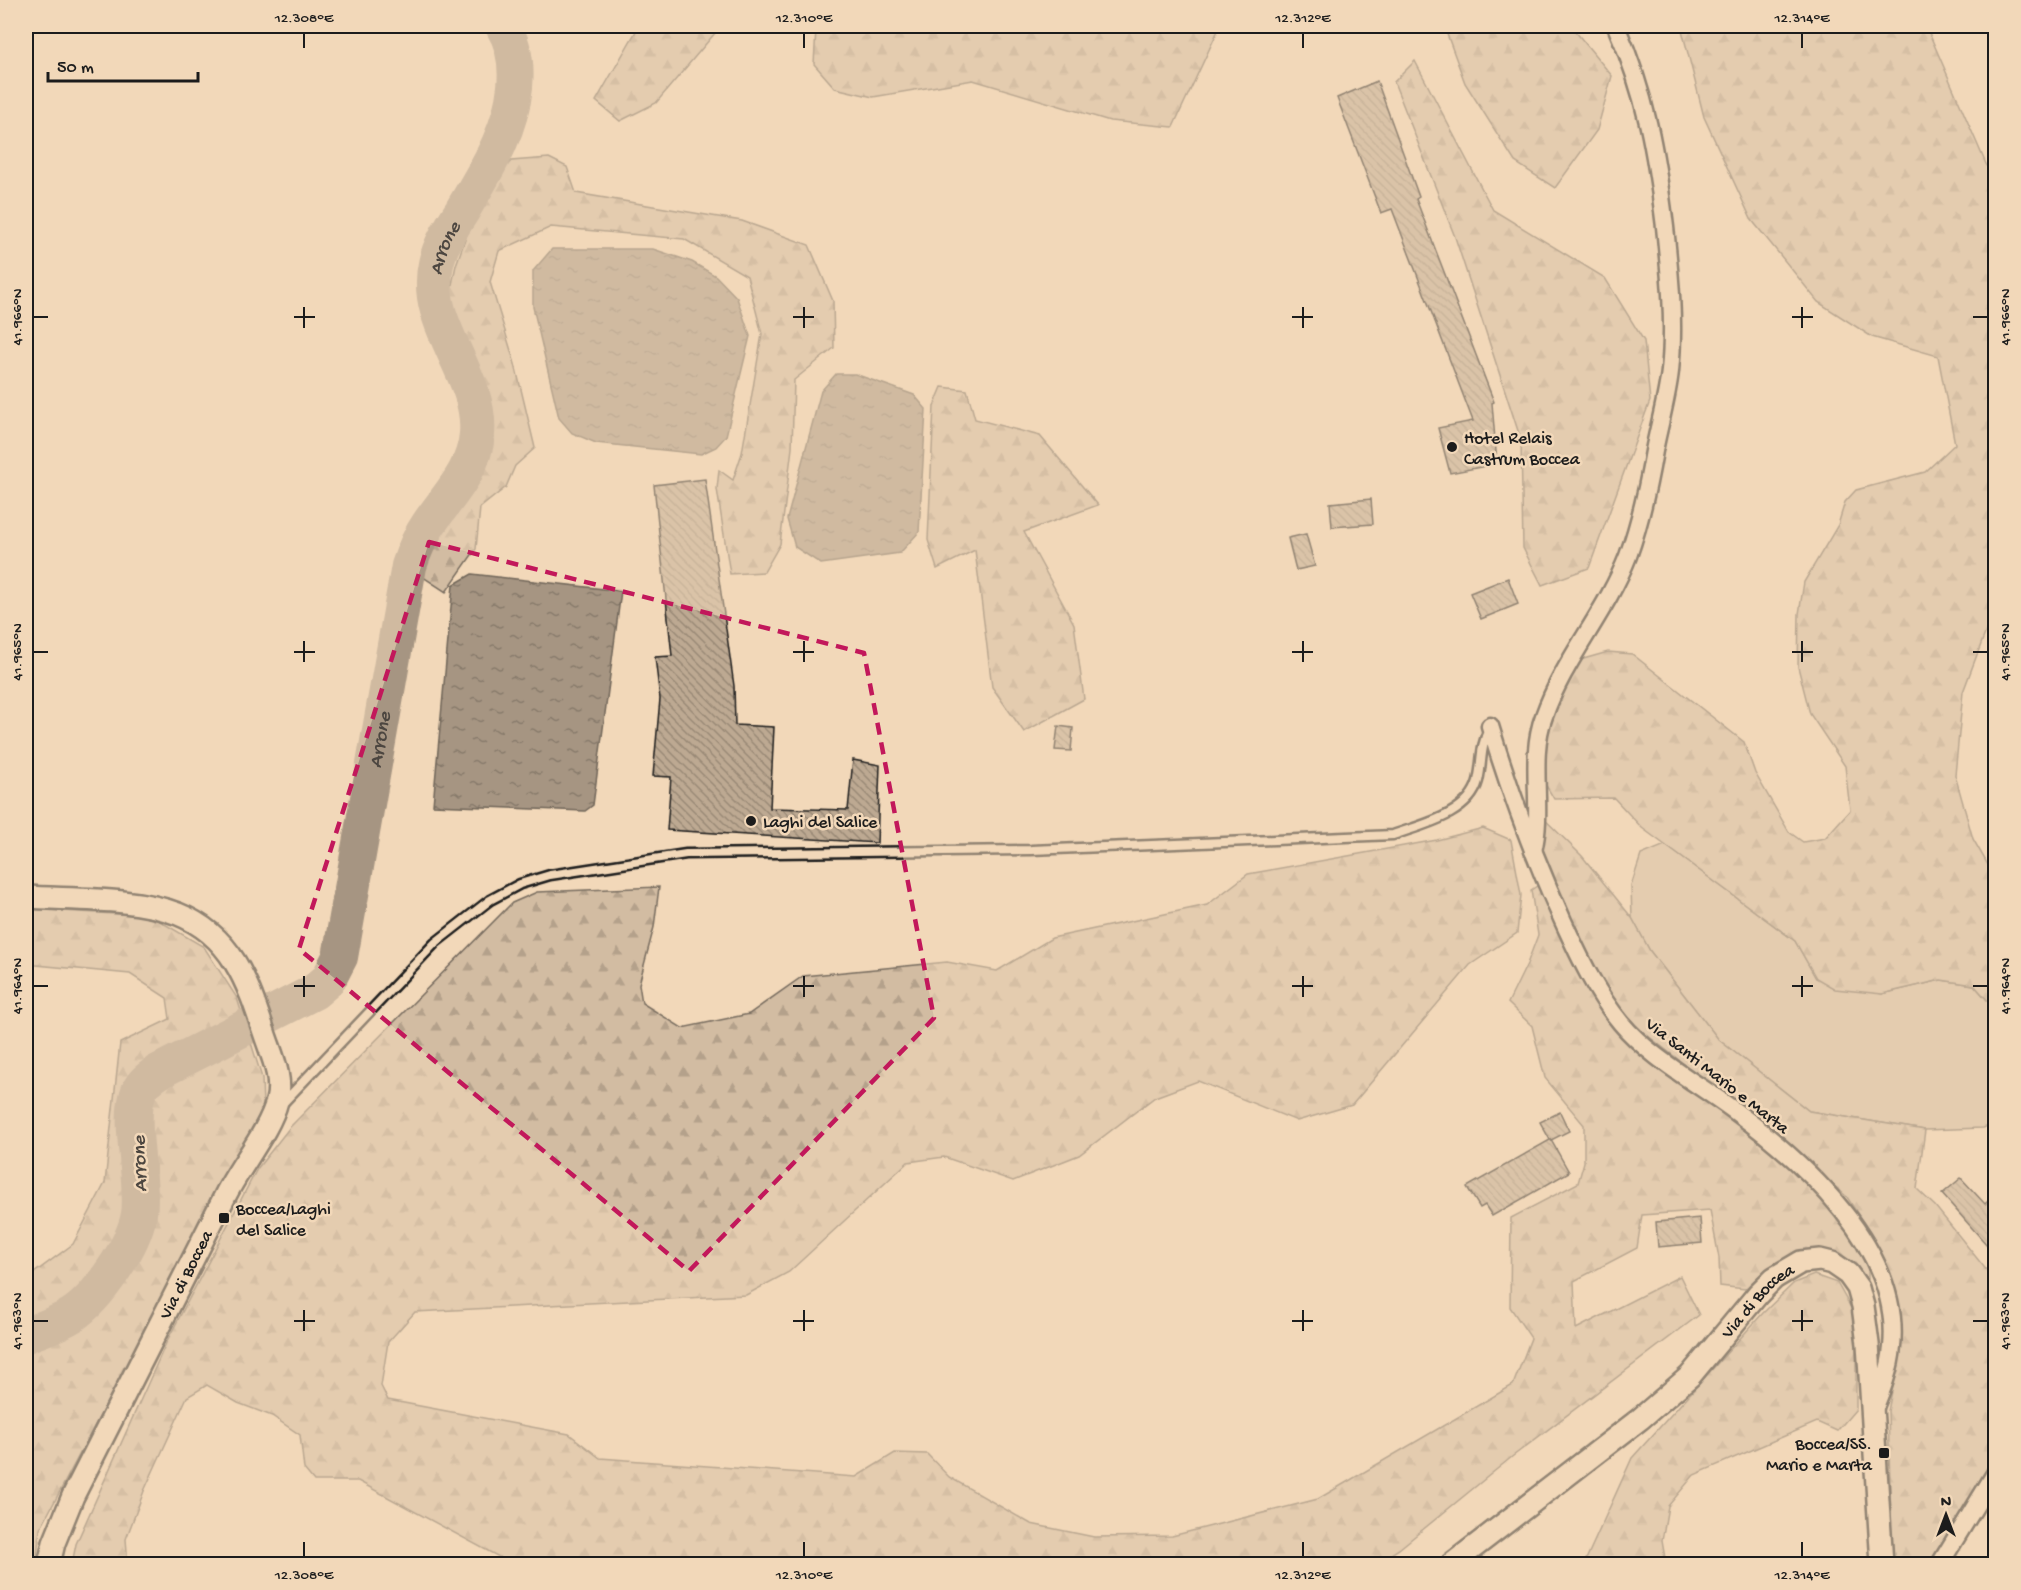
<svg xmlns="http://www.w3.org/2000/svg" width="2021" height="1590" font-family="'Gochi Hand',sans-serif">
  <style>
    .green { fill: #d2bca2; stroke: #776c5f; stroke-width: 1.5 }
    .forest { fill: url(#forest-firs); stroke: #776c5f; stroke-width: 1.5 }
    .water { fill: url(#water-ripples); stroke: #6f6559; stroke-width: 1.5 }
    .lines { fill: none; stroke-linecap: round; stroke-linejoin: round }
    .river { stroke: #a69582; stroke-width: 36 }
    .building { fill: url(#building-back-hatch); stroke: #1c1c1c; stroke-width: 1.5 }
    .service-casing { stroke: #1c1c1c; stroke-width: 13 }
    .minor-casing { stroke: #1c1c1c; stroke-width: 21 }
    .tertiary-casing { stroke: #1c1c1c; stroke-width: 26 }
    .service { stroke: #f2d8b9; stroke-width: 8 }
    .minor { stroke: #f2d8b9; stroke-width: 16 }
    .tertiary { stroke: #f2d8b9; stroke-width: 21 }
    .marked { fill: none; stroke: #c2185b; stroke-width: 4.5; stroke-dasharray: 12 8; stroke-linejoin: round }
    .ticks { fill: none; stroke: #1c1c1c; stroke-width: 2 }
    .poi-dot { fill: #1c1c1c; stroke: #f2d8b9; stroke-width: 2 }
    .labels { text-anchor: middle; stroke-width: 5; stroke-linejoin: round; paint-order: stroke }
    .poi-label { font-size: 18px; fill: #1c1c1c; stroke: #f2d8b9; text-anchor: start }
    .street-label { font-size: 18px; fill: #1c1c1c; stroke: #f2d8b9 }
    .water-label { font-size: 20px; font-style: italic; fill: #4c4640; stroke: #f2d8b9 }
    .neatline { fill: none; stroke: #1c1c1c; stroke-width: 2 }
    .ticks-label { font-size: 15px; text-anchor: middle; fill: #1c1c1c }
  </style>
  <defs>
    <pattern id="forest-firs" width="22" height="20" patternUnits="userSpaceOnUse" patternTransform="scale(1.5)"><rect width="22" height="20" fill="#d2bca2"/><path d="M5 1l3.5 6h-7zM16 11l3.5 6h-7z" fill="#b4a18b"/></pattern>
    <pattern id="water-ripples" width="26" height="14" patternUnits="userSpaceOnUse" patternTransform="scale(1.5)"><rect width="26" height="14" fill="#a69582"/><path d="M2 4q2-2 4 0t4 0M15 11q2-2 4 0t4 0" fill="none" stroke="#86796a"/></pattern>
    <pattern id="building-back-hatch" width="6" height="6" patternUnits="userSpaceOnUse" patternTransform="scale(1.5)"><rect width="6" height="6" fill="#bda992"/><path d="M-1 5l2 2M0 0l6 6M5-1l2 2" fill="none" stroke="#998976"/></pattern>
  </defs>
  <rect width="100%" height="100%" fill="#f2d8b9"/>
  <filter id="ink" filterUnits="userSpaceOnUse"><feTurbulence type="fractalNoise" baseFrequency=".0167" numOctaves="2"/><feDisplacementMap in="SourceGraphic" scale="12" xChannelSelector="R" yChannelSelector="G"/><feConvolveMatrix kernelMatrix="1 2 1 2 8 2 1 2 1" color-interpolation-filters="sRGB"/></filter>
  <g filter="url(#ink)">
    <!-- green -->
    <path class="green" d="M1665,845l130,96 21,37 66,16 59,-14 33,5 21,24v115l-12,4 -58,2 -116,-19 -90,-71 -69,-89 -18,-33 -1,-32 10,-31z"/>
    <!-- forest -->
    <g class="forest">
      <path d="M639,26h82l-65,77 -36,18 -24,-20z"/>
      <path d="M821,26h399l-47,101 -63,-6 -137,-41 -100,17 -38,-9 -21,-24 2,-35z"/>
      <path d="M1444,26h127l41,50 -15,54 -42,58 -40,-26 -50,-79z"/>
      <path d="M1681,26h245l60,138 9,15v428l-32,85 -8,83 18,64 22,38v132l-21,-24 -33,-5 -59,14 -47,-5 -19,-11 -21,-37 -153,-113 -28,-30 -60,1 -17,-29 19,-79 24,-31 28,-8 24,2 112,88 11,31 34,59 14,10 22,-4 25,-28 -5,-44 -35,-52 -12,-47 1,-53 5,-32 34,-57 7,-23 11,-12 69,-18 30,-28 -17,-88 -66,-19 -54,-35 -67,-83 -47,-102z"/>
      <path d="M1415,61l78,149 112,68 39,63 6,60 -61,167 -47,17 -19,-37 -2,-108 -66,-203 -61,-155z"/>
      <path d="M549,158l18,9 9,26 166,28 67,24 24,56 1,47 -40,32 -2,68 -12,96 -16,28 -34,2 -13,-85 2,-19 14,10 9,-27 20,-119 -15,-58 -63,-37 -133,-12 -52,24 -9,31 25,82 20,84 -20,18 -9,21 -26,21 -4,41 -30,43 -23,-15 7,-36 39,-60 19,-57 -41,-115 9,-44 24,-67 31,-37z"/>
      <path d="M942,387l25,3 8,29 65,17 58,69 -74,27 50,92 10,75 -60,33 -32,-45 -17,-137 -38,19 -9,-29 6,-134z"/>
      <path d="M1533,808l49,48 50,62 18,33 69,89 90,71 116,19 -8,59 18,17 61,76 -1,175 -65,107h-38v-2l-4,-151 10,-50 -1,-68 -19,-47 -31,-49 -59,-52 -159,-124 -32,-45 -72,-156z"/>
      <path d="M1483,828l28,12 10,55 -4,38 -47,32 -118,140 -55,16 -99,-40 -43,16 -76,58 -66,26 -69,-24 -36,5 -119,110 -43,23 -331,17 -27,30 -7,44 7,14 181,34 31,24 256,19 39,-24 32,1 22,23 82,47 63,13 78,-1 146,-37 195,-114 18,-47 -21,-31 1,-89 67,-35 6,-21v-37l-39,-47 -13,-52 -24,-23 19,-39 11,-29 -7,-45 9,-6 59,114 211,183 58,75v23c-24,-16 -63,-35 -91,-17 -12,7 -22,18 -32,27l-25,-3 -1,-28 -9,-48 -68,5 -5,33 -63,33 2,48 104,-53 19,39 -186,141 -114,93 -23,15h-864l-154,-83h-44l-10,-12 -4,-34 -28,-19 -34,-13 -31,-18 -20,12 -43,94 -18,48 2,25h-56l4,-20 91,-203 90,-172 33,-42 222,-224 25,-11 122,-5 -5,40 -15,57 3,19 40,25 67,-14 54,-38 144,-14 50,9 55,-33 155,-33 41,-31 189,-34z"/>
      <path d="M26,909l125,7 53,31 33,51 25,80 1,29 -223,422 -4,35h-10v-285l47,-35 32,-61 15,-140 50,-24 -3,-21 -37,-24 -104,-10z"/>
      <path d="M1814,1275l23,8 19,34v92l-19,22 -20,-9 -123,53 -26,31 -6,35 4,23h-82l48,-106 131,-145 31,-30z"/>
    </g>
    <!-- water -->
    <g class="water">
      <path d="M552,249h101l39,13 24,14 21,22 13,38 -24,100 -10,11 -15,7 -105,-11 -24,-10 -13,-15 -26,-111v-36z"/>
      <path d="M836,374h19l59,21 12,14 -7,123 -19,21 -79,11 -26,-17 -8,-28 34,-128z"/>
      <path d="M472,574l149,17 -28,214 -8,6 -152,-6 20,-220z"/>
    </g>
    <g class="lines">
      <!-- river -->
      <path class="river" id="s1" d="M26,1335c15,-6 32,-11 46,-20 26,-17 62,-70 67,-101 5,-34 -12,-94 0,-123 4,-9 12,-14 19,-19l156,-80 14,-12 12,-23 69,-391c5,-15 10,-28 19,-41 20,-30 46,-53 49,-91 5,-60 -55,-109 -41,-170 4,-19 15,-36 26,-53 23,-40 48,-76 53,-124 2,-21 -1,-43 -12,-61"/>
    </g>
    <!-- building -->
    <g class="building">
      <path d="M1377,81l42,116 -3,2 78,203 -2,1 5,61 -47,9 -12,-45 35,-7 -81,-212 -11,4 -44,-115z"/>
      <path d="M705,479l29,207 1,39 39,2 -4,81 78,2 5,-50 27,5 -3,78 -210,-13 4,-53 -18,-1 7,-77 -5,-42 17,-1 -18,-171z"/>
      <path d="M1371,499l2,25 -41,3 -2,-24z"/>
      <path d="M1306,534l9,32 -19,4 -8,-32z"/>
      <path d="M1508,578l10,26 -37,15 -11,-26z"/>
      <path d="M1058,726l15,2 -2,23 -16,-1z"/>
      <path d="M1560,1112l9,19 -18,9 18,32 -77,44 -7,-11 -5,3 -13,-21 83,-47 -10,-18z"/>
      <path d="M1961,1178l24,26 10,-10v60l-53,-60z"/>
      <path d="M1700,1218l2,25 -44,4 -2,-25z"/>
    </g>
    <g class="lines">
      <!-- service casing -->
      <g class="service-casing">
        <path id="service" d="M282,1104l153,-161 55,-43 30,-16 30,-9 136,-21 345,-4 362,-15c28,-10 76,-20 85,-54 5,-21 1,-32 12,-54"/>
      </g>
      <!-- minor casing -->
      <g class="minor-casing">
        <g id="minor">
          <path d="M1490,726c20,66 44,131 73,195 16,35 33,72 58,102 28,34 76,60 111,86 71,52 170,140 160,238 -2,23 -10,43 -19,65"/>
          <path d="M1533,851c11,-43 -5,-93 11,-135 20,-57 62,-103 84,-160 12,-33 20,-70 26,-105 5,-26 13,-53 16,-80 5,-48 0,-96 -5,-144 -9,-74 -19,-133 -49,-201"/>
          <path d="M1940,1564l56,-92"/>
        </g>
      </g>
      <!-- tertiary casing -->
      <g class="tertiary-casing">
        <g id="tertiary">
          <path d="M26,897c47,3 109,0 152,17 55,22 70,70 87,121 7,21 18,43 12,66 -7,29 -38,66 -52,95 -51,100 -101,200 -152,300l-19,47 -5,21"/>
          <path id="s2" d="M1452,1564l188,-145 50,-43 68,-82 16,-16 27,-16 19,-2 12,3 16,11 10,14 5,18 5,38 14,220"/>
        </g>
      </g>
      <!-- service -->
      <use href="#service" class="service"/>
      <!-- minor -->
      <use href="#minor" class="minor"/>
      <!-- tertiary -->
      <use href="#tertiary" class="tertiary"/>
    </g>
  </g>
  <!-- marked area -->
  <path d="M0 0H2021V1590H0ZM429,542l435,111 70,365 -245,253 -390,-322z" fill="#f2d8b9" fill-opacity=".55" fill-rule="evenodd"/>
  <path class="marked" d="M429,542l435,111 70,365 -245,253 -390,-322z"/>
  <!-- ticks -->
  <path class="ticks" d="M304,33v15M804,33v15M1303,33v15M1802,33v15M304,307v21M804,307v21M1303,307v21M1802,307v21M33,317h15M294,317h21M793,317h21M1292,317h21M1792,317h21M1973,317h15M304,641v21M804,641v21M1303,641v21M1802,641v21M33,652h15M294,652h21M793,652h21M1292,652h21M1792,652h21M1973,652h15M304,976v21M804,976v21M1303,976v21M1802,976v21M33,986h15M294,986h21M793,986h21M1292,986h21M1792,986h21M1973,986h15M304,1310v21M804,1310v21M1303,1310v21M1802,1310v21M33,1321h15M294,1321h21M793,1321h21M1292,1321h21M1792,1321h21M1973,1321h15M304,1542v15M804,1542v15M1303,1542v15M1802,1542v15"/>
  <!-- markers -->
  <g class="poi-dot">
    <circle cx="1452" cy="447" r="6"/>
    <circle cx="751" cy="821" r="6"/>
    <rect x="218" y="1212" width="12" height="12" rx="3"/>
    <rect x="1878" y="1447" width="12" height="12" rx="3"/>
  </g>
  <g class="labels">
    <!-- poi labels -->
    <g class="poi-label">
      <text x="1464" y="443">Hotel Relais<tspan x="1464" dy="21">Castrum Boccea</tspan></text>
      <text x="763" y="827">Laghi del Salice</text>
      <text x="236" y="1214">Boccea/Laghi<tspan x="236" dy="21">del Salice</tspan></text>
      <text x="1872" y="1449" text-anchor="end">Boccea/SS.<tspan x="1872" dy="21">Mario e Marta</tspan></text>
    </g>
    <!-- street labels -->
    <g class="street-label">
      <text transform="translate(1718 1075) rotate(38)" y="6">Via Santi Mario e Marta</text>
      <text transform="translate(185 1274) rotate(-63)" y="6">Via di Boccea</text>
      <text dy="6" stroke="none"><textPath href="#s2" startOffset="405">Via di Boccea</textPath></text>
    </g>
    <!-- water labels -->
    <g class="water-label">
      <text dy="7" stroke="none"><textPath href="#s1" startOffset="1287">Arrone</textPath></text>
      <text dy="7" stroke="none"><textPath href="#s1" startOffset="765">Arrone</textPath></text>
      <text transform="translate(138 1164) rotate(-92)" y="7">Arrone</text>
    </g>
  </g>
  <!-- margin -->
  <rect width="2021" height="1590" fill="none" stroke="#f2d8b9" stroke-width="66"/>
  <!-- north arrow -->
  <g transform="translate(1946 1515)" stroke="#f2d8b9" stroke-width="4.5" paint-order="stroke">
  <path d="M0-4.5L10 22L0 15L-10 22Z" fill="#1c1c1c"/>
  <text y="-9" font-size="16" font-weight="bold" text-anchor="middle" fill="#1c1c1c">N</text>
  </g>
  <!-- scale -->
  <path d="M48 72v9h150v-9" fill="none" stroke="#1c1c1c" stroke-width="3"/>
  <text x="57" y="72" font-size="18" fill="#1c1c1c" stroke="#f2d8b9" stroke-width="4.5" paint-order="stroke">50 m</text>
  <rect x="33" y="33" width="1955" height="1524" class="neatline"/>
  <g class="ticks-label">
    <text x="304" y="22">12.308°E</text>
    <text x="804" y="22">12.310°E</text>
    <text x="1303" y="22">12.312°E</text>
    <text x="1802" y="22">12.314°E</text>
    <text transform="translate(16 317) rotate(-90)" y="5">41.966°N</text>
    <text transform="translate(2004 317) rotate(-90)" y="5">41.966°N</text>
    <text transform="translate(16 652) rotate(-90)" y="5">41.965°N</text>
    <text transform="translate(2004 652) rotate(-90)" y="5">41.965°N</text>
    <text transform="translate(16 986) rotate(-90)" y="5">41.964°N</text>
    <text transform="translate(2004 986) rotate(-90)" y="5">41.964°N</text>
    <text transform="translate(16 1321) rotate(-90)" y="5">41.963°N</text>
    <text transform="translate(2004 1321) rotate(-90)" y="5">41.963°N</text>
    <text x="304" y="1579">12.308°E</text>
    <text x="804" y="1579">12.310°E</text>
    <text x="1303" y="1579">12.312°E</text>
    <text x="1802" y="1579">12.314°E</text>
  </g>
</svg>
